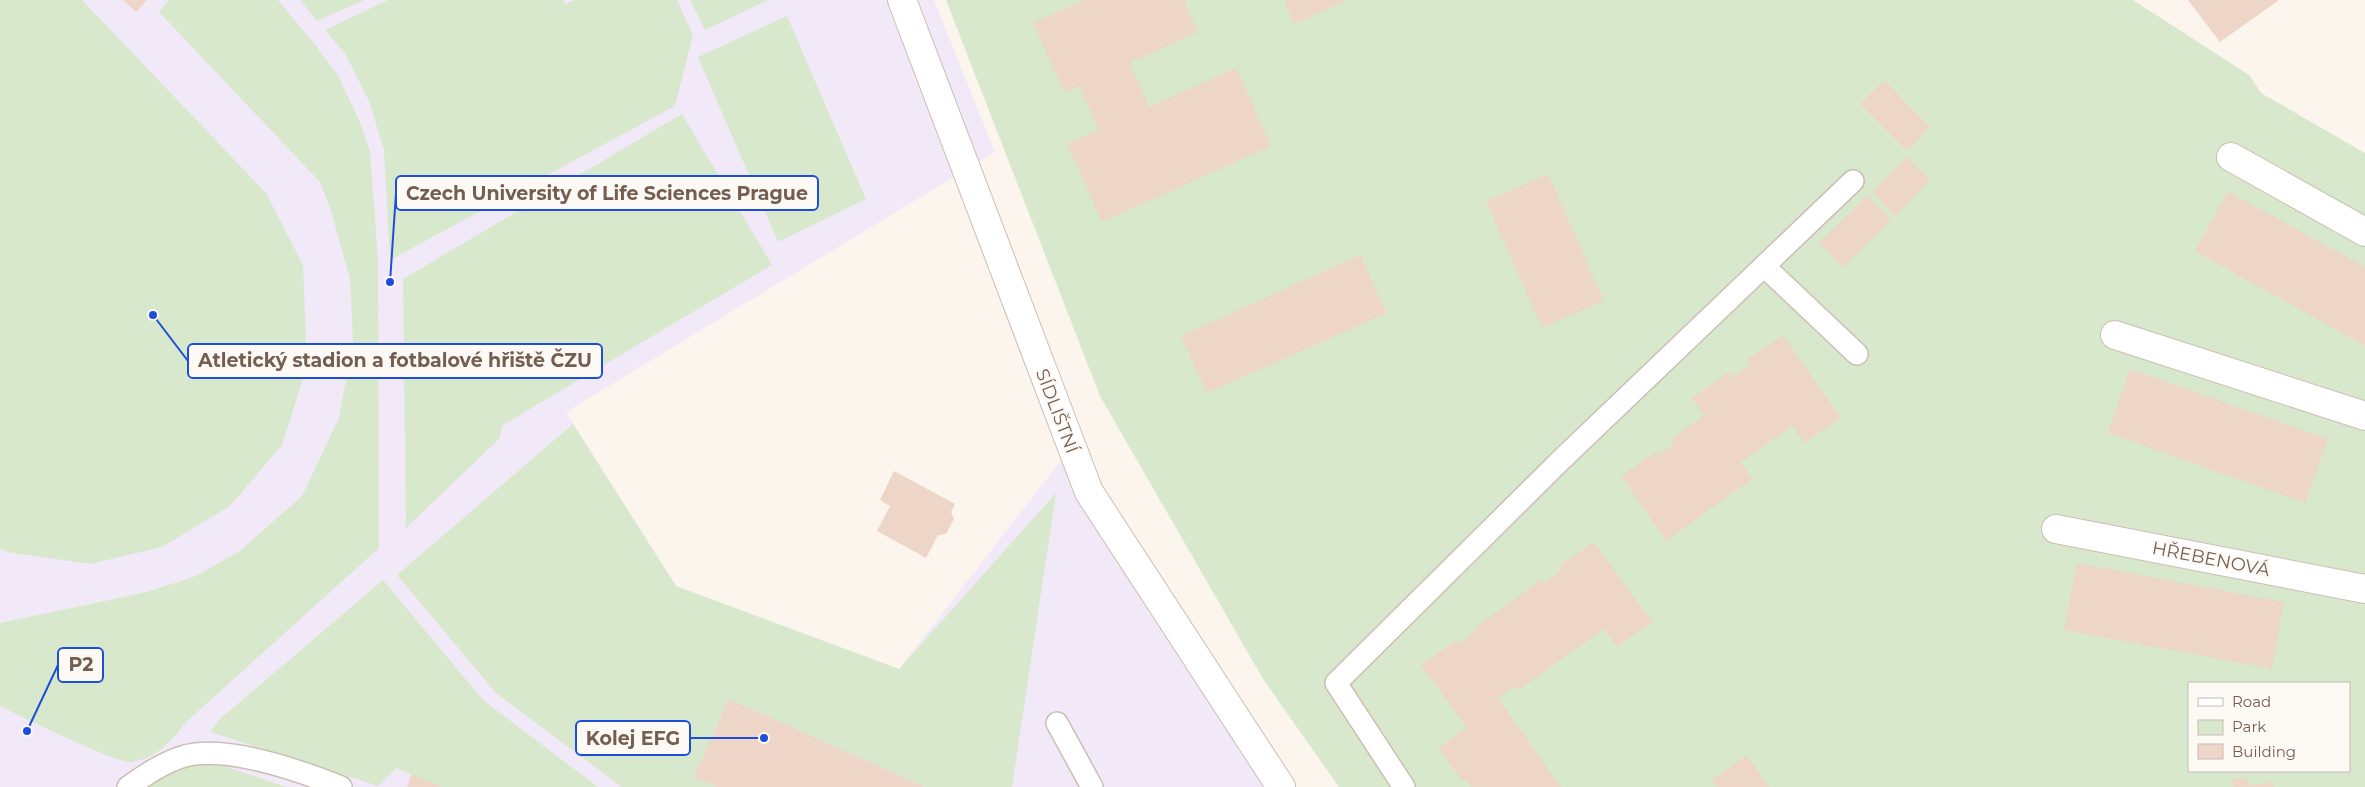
<svg xmlns="http://www.w3.org/2000/svg" width="2365" height="787" font-family="Montserrat,sans-serif">
  <style>
    .education { fill: #f2e9f8 }
    .green { fill: #d8e8cc; fill-rule: evenodd }
    .building { fill: #edd6c8 }
    .lines { fill: none; stroke-linecap: round; stroke-linejoin: round }
    .lane-casing { stroke: #ccbeb4; stroke-width: 24 }
    .street-casing { stroke: #ccbeb4; stroke-width: 30 }
    .lane { stroke: #fff; stroke-width: 21 }
    .street { stroke: #fff; stroke-width: 28 }
    .labels { text-anchor: middle; stroke-width: 4; stroke-linejoin: round; paint-order: stroke }
    .street-label { font-size: 18px; fill: #745e52; stroke: #fdf9f4 }
    .leader { fill: none; stroke: #1d4ed8; stroke-width: 2 }
    .callout-dot { fill: #1d4ed8; stroke: #fdf9f4; stroke-width: 2 }
    .callout { fill: #fdf9f4; stroke: #1d4ed8; stroke-width: 2 }
    .callout-label { font-size: 19px; text-anchor: middle; font-weight: bold; fill: #745e52 }
  </style>
  <rect width="100%" height="100%" fill="#fbf5ed"/>
  <!-- education -->
  <path class="education" d="M0,0h934l61,152 -429,260 110,174 223,83 174,-224 209,342h-1282z"/>
  <!-- green -->
  <g class="green">
    <path d="M0,0h82l184,193 37,72 4,101 -25,79 -52,61 -68,41 -72,17 -83,-12 -7,-4z"/>
    <path d="M169,0h109l39,47 21,29 21,44 11,31 8,108 1,289 -193,174c-16,20 -27,35 -54,40 -15,2 -112,-46 -132,-56v-83l147,-31 49,-16 44,-25 62,-55 37,-78 14,-76 -3,-63 -19,-68 -11,-29 -161,-170z"/>
    <path d="M300,0h64l-47,21z"/>
    <path d="M388,0h176v4l11,-4h102l16,35 -18,71 -285,154 -6,-110 -15,-49 -23,-46 -21,-25z"/>
    <path d="M690,0h78l-63,30z"/>
    <path d="M946,0h1187l116,75 12,18 104,60v634h-1026l-76,-108 -163,-283zM2189,683h160v88h-160z"/>
    <path d="M787,16l79,183 -88,43 -80,-185z"/>
    <path d="M682,114l90,151 -269,160 -4,14 -93,89 -3,-249z"/>
    <path d="M573,424l103,162 223,83 157,-176 -44,294h-87l-196,-88 -35,78 22,10h-94l-126,-94 -99,-118z"/>
    <path d="M383,580l100,120 115,87h-157l-45,-19 -18,18 -168,-54 11,-14z"/>
    <path d="M193,764l30,2 64,21h-147l24,-16z"/>
  </g>
  <!-- building -->
  <g class="building">
    <path d="M123,0h24l-11,12z"/>
    <path d="M1084,0h100l14,32 -68,31 19,44 87,-39 35,78 -169,76 -35,-78 32,-15 -20,-43 -15,6 -31,-69z"/>
    <path d="M1284,0h64l-54,24z"/>
    <path d="M2188,0h91l-59,42z"/>
    <path d="M1884,80l46,47 -23,24 -47,-47z"/>
    <path d="M1907,157l23,23 -35,36 -23,-24z"/>
    <path d="M1548,174l56,127 -62,27 -56,-127z"/>
    <path d="M2228,191l137,76v79l-170,-95z"/>
    <path d="M1867,196l24,24 -48,47 -24,-24z"/>
    <path d="M1360,255l27,58 -180,80 -26,-57z"/>
    <path d="M1783,335l58,83 -37,25 -12,-17 -51,36 11,17 -86,62 -45,-65 34,-24 3,3 16,-11 -3,-5 33,-24 -12,-17 37,-26 3,5 18,-12 -4,-5z"/>
    <path d="M2130,369l198,70 -23,64 -197,-70z"/>
    <path d="M894,471l61,33 -4,8 3,7 -8,15 -8,1 -12,23 -49,-27 13,-25 -10,-6z"/>
    <path d="M1594,542l58,80 -35,25 -13,-18 -85,61 -3,-4 -18,12 63,89h-90l-5,-8 -3,3 -25,-34 29,-20 -46,-63 35,-25 3,4 17,-13 -2,-3 67,-48 3,3 18,-13 -3,-4z"/>
    <path d="M2077,563l207,39 -12,67 -208,-39z"/>
    <path d="M729,699l196,88h-209l-22,-10z"/>
    <path d="M1747,755l22,32h-52l-5,-7z"/>
    <path d="M412,774l29,13h-34z"/>
    <path d="M2247,777l1,9 25,-4 1,5h-41l-1,-8z"/>
  </g>
  <g class="lines">
    <!-- lane casing -->
    <g class="lane-casing">
      <g id="lane">
        <path d="M1764,266l93,88"/>
        <path d="M1057,723l35,64"/>
        <path d="M128,787c17,-12 36,-25 57,-31 42,-11 116,15 156,31"/>
        <path d="M1404,787l-68,-104 224,-222 293,-280"/>
      </g>
    </g>
    <!-- street casing -->
    <g class="street-casing">
      <g id="street">
        <path d="M902,0l187,492 192,295"/>
        <path d="M2231,157l134,75"/>
        <path d="M2115,335l250,81"/>
        <path d="M2056,529l309,60"/>
      </g>
    </g>
    <!-- lane -->
    <use href="#lane" class="lane"/>
    <!-- street -->
    <use href="#street" class="street"/>
  </g>
  <g class="labels">
    <!-- street labels -->
    <g class="street-label">
      <text transform="translate(1057 411) rotate(69)" y="6">SÍDLIŠTNÍ</text>
      <text transform="translate(2211 559) rotate(11)" y="6">HŘEBENOVÁ</text>
    </g>
  </g>
  <!-- callouts -->
  <path class="leader" d="M390 282L396 193M153 315L188 361M27 731L58 665M764 738L690 738"/>
  <g class="callout-dot">
    <circle cx="390" cy="282" r="5"/>
    <circle cx="153" cy="315" r="5"/>
    <circle cx="27" cy="731" r="5"/>
    <circle cx="764" cy="738" r="5"/>
  </g>
  <g class="callout">
    <rect x="396" y="176" width="422" height="34" rx="5"/>
    <rect x="188" y="344" width="414" height="34" rx="5"/>
    <rect x="58" y="648" width="45" height="34" rx="5"/>
    <rect x="576" y="721" width="114" height="34" rx="5"/>
  </g>
  <g class="callout-label">
    <text x="607" y="200">Czech University of Life Sciences Prague</text>
    <text x="395" y="367">Atletický stadion a fotbalové hřiště ČZU</text>
    <text x="81" y="671">P2</text>
    <text x="633" y="745">Kolej EFG</text>
  </g>
  <!-- legend -->
  <rect x="2188" y="682" width="162" height="90" fill="#fdf9f4" stroke="#c6bbb3"/>
  <rect x="2198" y="698" width="25" height="8" fill="#ffffff" stroke="#c6bbb3"/>
  <text x="2232" y="707" font-size="15" fill="#745e52">Road</text>
  <rect x="2198" y="720" width="25" height="15" fill="#d8e8cc" stroke="#c6bbb3"/>
  <text x="2232" y="732" font-size="15" fill="#745e52">Park</text>
  <rect x="2198" y="744" width="25" height="15" fill="#edd6c8" stroke="#c6bbb3"/>
  <text x="2232" y="757" font-size="15" fill="#745e52">Building</text>
</svg>
